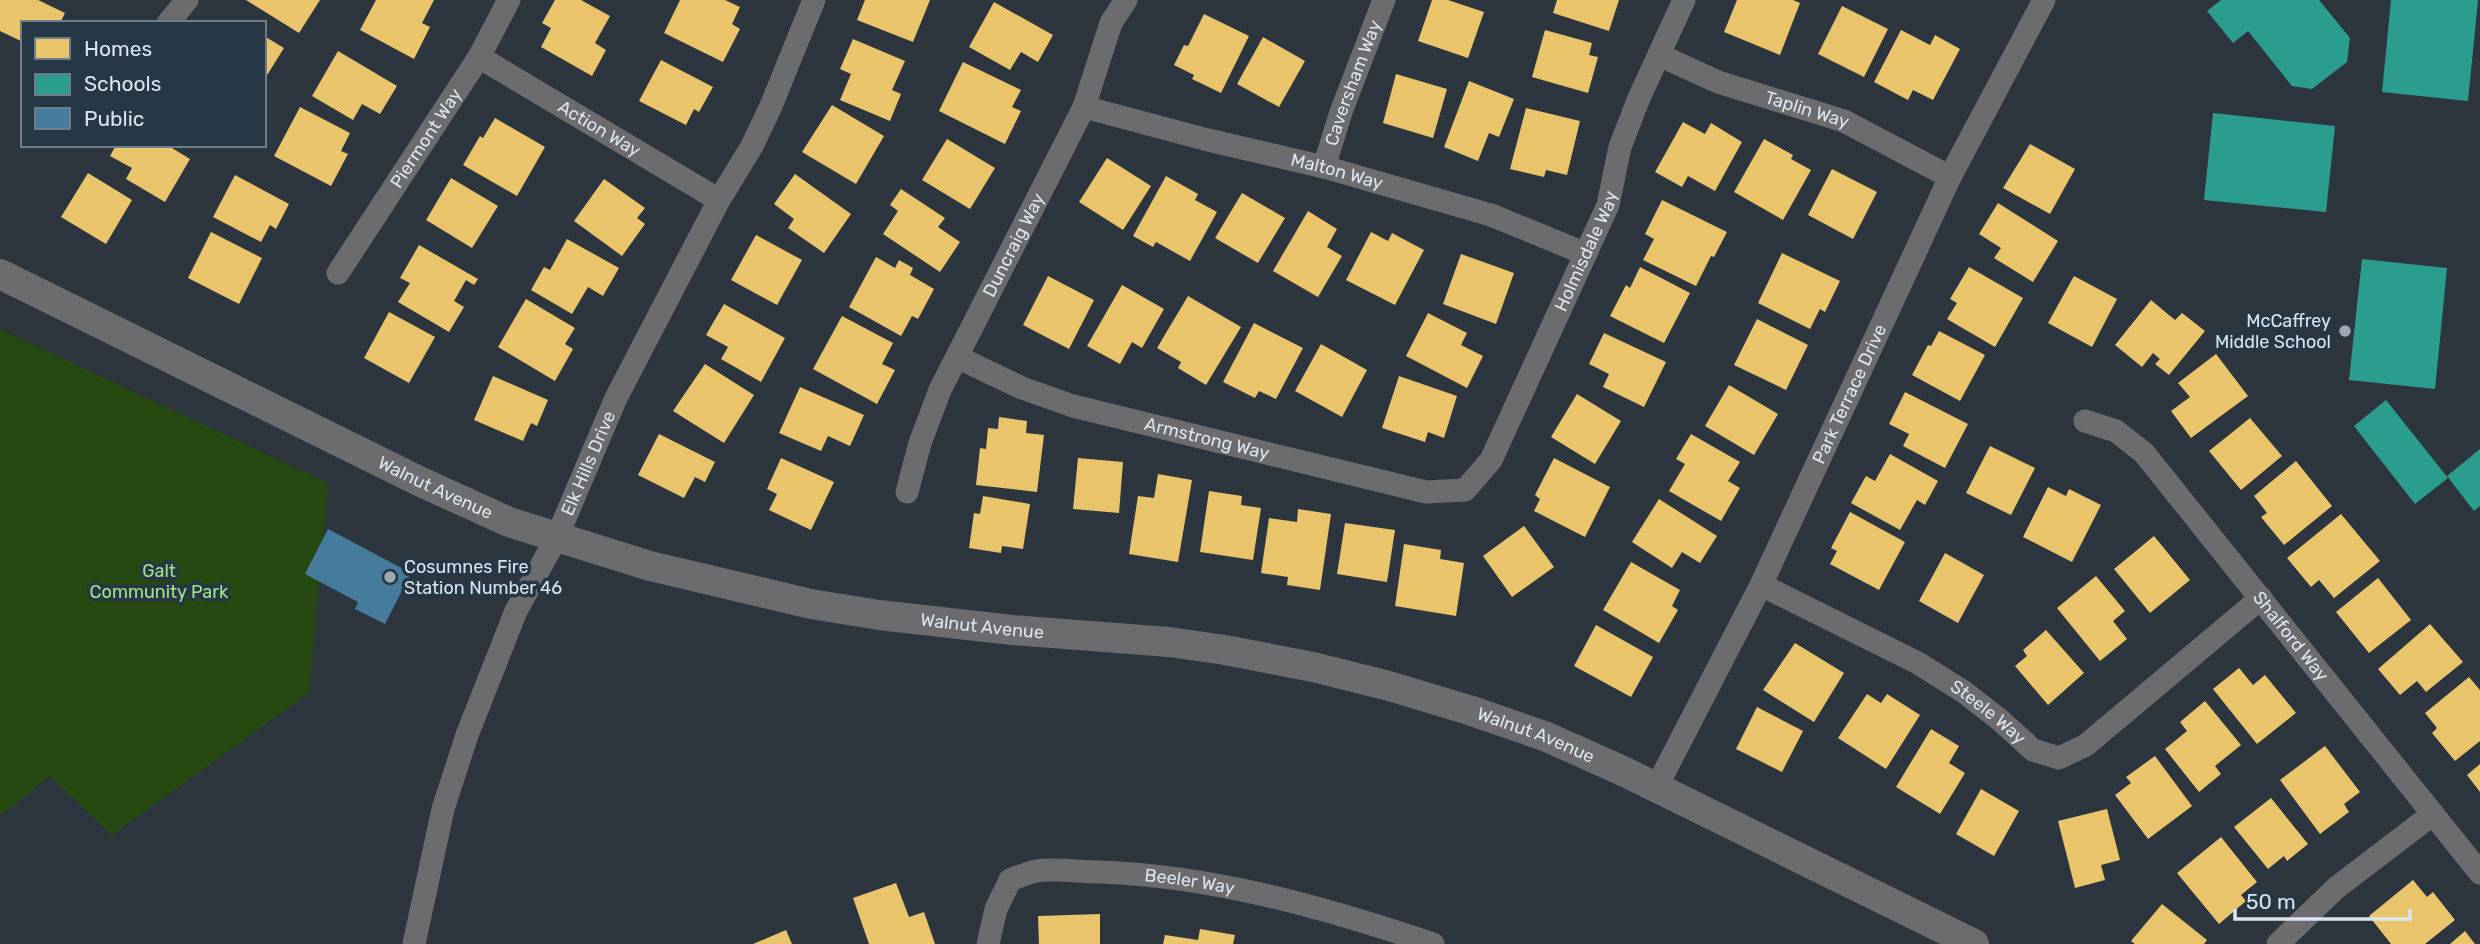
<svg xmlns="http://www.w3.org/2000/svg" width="2480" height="944" font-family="Rubik,sans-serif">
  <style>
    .green { fill: #254910 }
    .homes { fill: #e9c46a }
    .schools { fill: #2a9d8f }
    .public { fill: #457b9d }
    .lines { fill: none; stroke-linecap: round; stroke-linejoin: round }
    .minor { stroke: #6c6b6e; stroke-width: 23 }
    .tertiary { stroke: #6c6b6e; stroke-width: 30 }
    .poi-dot { fill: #9da8b1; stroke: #263746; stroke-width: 2.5 }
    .labels { text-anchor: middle; stroke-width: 7; stroke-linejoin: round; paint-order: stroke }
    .street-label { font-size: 18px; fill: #dae5ef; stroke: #263746 }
    .poi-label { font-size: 18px; fill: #dae5ef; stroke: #263746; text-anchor: end }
    .park-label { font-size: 18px; fill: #a3e286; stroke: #263746 }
  </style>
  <rect width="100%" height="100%" fill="#2d363f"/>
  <!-- green -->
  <path class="green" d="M0,329l328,154 -19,210 -197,142 -62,-59 -50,40z"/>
  <!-- homes -->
  <g class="homes">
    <path d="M0,0h38l27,13 -5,10h-37v19l-23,-11z"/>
    <path d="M246,0h74l-21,33z"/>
    <path d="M376,0h58l-12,23 8,4 -16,32 -54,-29z"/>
    <path d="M555,0h26l29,16 -15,27 11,7 -14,26 -51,-29 10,-19 -9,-5z"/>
    <path d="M680,0h45l15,7 -8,17 8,5 -17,33 -59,-29z"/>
    <path d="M865,0h65l-17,42 -56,-22z"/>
    <path d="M1432,0h16l36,12 -16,46 -50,-17z"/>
    <path d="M1557,0h62l-10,31 -56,-18z"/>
    <path d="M1737,0h56l7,3 -20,52 -56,-23z"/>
    <path d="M994,2l59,33 -15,27 -17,-10 -11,18 -41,-23z"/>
    <path d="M1842,6l46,23 -24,48 -46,-23z"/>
    <path d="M1204,14l45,22 -28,57 -29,-14 2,-4 -20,-10 10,-20 4,1z"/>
    <path d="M1545,30l47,13 -3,12 9,2 -10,36 -56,-16z"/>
    <path d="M1901,30l29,15 5,-10 25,14 -27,51 -20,-10 -5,10 -34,-18z"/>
    <path d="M264,36l20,12 -20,32z"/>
    <path d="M1263,37l42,24 -26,46 -42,-23z"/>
    <path d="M853,39l52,22 -13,29 9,4 -11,27 -50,-21 11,-26 -11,-5z"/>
    <path d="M338,51l59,35 -17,28 -18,-10 -9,16 -41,-24z"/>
    <path d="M661,60l52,27 -14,25 -5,-3 -8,16 -47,-24z"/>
    <path d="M963,62l58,28 -9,17 9,4 -16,33 -66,-33z"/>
    <path d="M1396,74l51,15 -14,49 -50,-15z"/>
    <path d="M1469,81l45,18 -15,38 -10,-4 -11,28 -34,-14z"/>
    <path d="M832,105l52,31 -28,48 -54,-32z"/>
    <path d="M300,107l50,26 -9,18 7,3 -17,32 -57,-30z"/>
    <path d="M1526,108l54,13 -13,54 -21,-5 -2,7 -34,-8z"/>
    <path d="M495,118l50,29 -28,49 -54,-31 17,-29 3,2z"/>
    <path d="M1683,122l22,12 6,-11 31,19 -27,49 -27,-15 -6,11 -27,-15z"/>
    <path d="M947,139l48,29 -25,41 -48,-29z"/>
    <path d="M1764,139l29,16 -2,4 20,11 -28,50 -49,-28z"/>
    <path d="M2030,144l45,25 -25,45 -47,-26z"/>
    <path d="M116,145h51l23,14 -25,43 -39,-23 6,-11 -22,-12z"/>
    <path d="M1107,158l44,28 -28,44 -44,-28z"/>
    <path d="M1832,169l45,23 -24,47 -45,-24z"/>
    <path d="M88,173l44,27 -26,44 -45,-27z"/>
    <path d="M795,174l56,40 -27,39 -36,-25 6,-9 -20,-15z"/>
    <path d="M235,175l54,29 -13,25 -6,-4 -9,17 -48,-25z"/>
    <path d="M1166,176l32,18 -3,6 22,12 -27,49 -34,-19 -3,5 -20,-11z"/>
    <path d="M451,178l47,28 -26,42 -46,-28z"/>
    <path d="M604,179l41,29 -8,10 8,6 -23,32 -48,-35z"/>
    <path d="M901,189l44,29 -7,9 22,15 -20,30 -57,-38 15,-23 -8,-6z"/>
    <path d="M1242,193l43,25 -27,45 -43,-25z"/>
    <path d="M1662,200l65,32 -13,25 -3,-1 -15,30 -53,-26 11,-21 -9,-5z"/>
    <path d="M1998,203l60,38 -25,41 -39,-24 7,-10 -22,-14z"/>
    <path d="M1308,211l29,18 -10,18 15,9 -24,41 -45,-26z"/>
    <path d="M211,232l51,26 -23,46 -51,-26z"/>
    <path d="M1371,232l17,9 4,-8 32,17 -29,55 -49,-25z"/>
    <path d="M756,235l46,25 -25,45 -46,-25z"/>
    <path d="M567,239l52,29 -16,28 -15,-9 -16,27 -41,-24 13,-23 6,3z"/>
    <path d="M419,245l59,34 -4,6 -8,-5 -12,21 10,6 -15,25 -51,-30 12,-19 -10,-5z"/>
    <path d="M1782,253l58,28 -15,31 -5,-3 -10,20 -52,-26z"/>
    <path d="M1461,254l53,19 -18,51 -53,-20z"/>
    <path d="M876,257l19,11 4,-8 14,8 -3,7 24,14 -16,30 -6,-3 -11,20 -52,-29z"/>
    <path d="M1640,267l50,26 -26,50 -54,-27 16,-31 4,3z"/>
    <path d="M1969,267l54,31 -28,49 -48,-28 10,-16 -7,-4z"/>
    <path d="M1048,276l46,24 -25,49 -46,-24z"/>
    <path d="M2074,276l43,23 -25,48 -44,-24z"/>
    <path d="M1122,285l42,24 -22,39 -10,-6 -12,22 -33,-18z"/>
    <path d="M1188,296l53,31 -35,58 -28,-17 3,-6 -24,-14z"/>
    <path d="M526,299l49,29 -10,16 8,5 -18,32 -57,-34z"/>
    <path d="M2151,300l24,20 7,-7 23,18 -36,44 -14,-11 5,-5 -7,-6 -11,14 -27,-22z"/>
    <path d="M724,304l61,34 -24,44 -40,-23 7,-12 -22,-12z"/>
    <path d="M389,312l46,25 -26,46 -45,-25z"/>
    <path d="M1428,313l39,20 -6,12 22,11 -16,32 -61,-32z"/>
    <path d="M842,316l51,27 -11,21 13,6 -18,34 -64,-35z"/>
    <path d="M1757,319l51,26 -22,45 -52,-25z"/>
    <path d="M1254,323l49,25 -27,51 -17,-8 -4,7 -32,-16z"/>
    <path d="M1939,331l46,24 -25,46 -48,-26 16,-30 3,1z"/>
    <path d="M1604,333l62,29 -22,45 -41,-20 6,-13 -20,-10z"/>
    <path d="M1321,344l46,26 -25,47 -47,-26z"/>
    <path d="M2216,354l32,42 -57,42 -20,-27 19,-14 -12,-14z"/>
    <path d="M705,364l49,31 -30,48 -51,-32z"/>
    <path d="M493,376l55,24 -11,26 -6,-3 -8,18 -49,-21z"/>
    <path d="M1399,376l58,20 -13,42 -16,-6 -3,10 -43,-14z"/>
    <path d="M1729,385l49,29 -24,41 -49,-29z"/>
    <path d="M800,387l64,28 -14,31 -22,-10 -7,15 -42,-18z"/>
    <path d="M1905,392l63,32 -23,44 -42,-22 6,-12 -20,-10z"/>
    <path d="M1577,394l44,27 -26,43 -44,-27z"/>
    <path d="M999,417l28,4 -1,12 18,2 -7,57 -61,-7 4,-37 6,1 2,-21 10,1z"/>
    <path d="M2250,418l32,38 -41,34 -32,-39z"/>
    <path d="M659,434l56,28 -10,20 -10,-5 -11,21 -46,-23z"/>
    <path d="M1691,434l49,28 -12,19 12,7 -19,33 -52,-30 16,-27 -9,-5z"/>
    <path d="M1990,446l45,22 -24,47 -45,-22z"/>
    <path d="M1890,454l48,27 -13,24 -8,-5 -17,30 -49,-27 15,-27 9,5z"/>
    <path d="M781,458l53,24 -23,48 -42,-20 8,-16 -10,-5z"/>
    <path d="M1078,458l45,4 -4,51 -46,-4z"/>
    <path d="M1554,458l56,29 -25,50 -51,-26 6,-12 -5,-4z"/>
    <path d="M2296,461l36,45 -48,39 -23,-28 6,-4 -13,-17z"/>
    <path d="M1158,474l34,6 -14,82 -49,-8 9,-58 16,2z"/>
    <path d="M2048,487l18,9 3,-7 32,16 -29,57 -49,-25z"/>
    <path d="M1209,491l33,5 -1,9 20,3 -8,52 -53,-8z"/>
    <path d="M983,496l47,8 -7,45 -21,-3 -1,7 -32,-5 5,-35 6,1z"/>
    <path d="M1659,499l58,37 -17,27 -18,-11 -10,16 -40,-26z"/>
    <path d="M1298,509l33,5 -11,76 -33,-5 1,-8 -27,-4 8,-55 28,4z"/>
    <path d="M1850,512l55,30 -26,48 -49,-26 7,-13 -6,-3z"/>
    <path d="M2341,514l39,47 -46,37 -15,-18 -8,7 -24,-29z"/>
    <path d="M1345,523l50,7 -8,52 -50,-8z"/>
    <path d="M1524,526l30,41 -42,30 -29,-41z"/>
    <path d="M2154,536l36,44 -40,33 -36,-44z"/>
    <path d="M1404,544l37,6 -1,9 24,4 -8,53 -61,-10z"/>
    <path d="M1945,553l39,22 -26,48 -39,-22z"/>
    <path d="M1631,562l49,28 -8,16 6,4 -19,33 -56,-33z"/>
    <path d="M2096,576l29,35 -12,10 14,18 -27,22 -43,-53z"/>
    <path d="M2378,578l33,42 -42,33 -33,-41z"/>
    <path d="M2430,624l33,38 -37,30 -9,-11 -17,14 -22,-26z"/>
    <path d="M1596,625l57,32 -22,40 -57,-31z"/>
    <path d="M2046,630l38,43 -36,32 -33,-39 12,-10 -4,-6z"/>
    <path d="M1795,643l49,30 -30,49 -51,-32z"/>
    <path d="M2239,668l14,17 12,-10 31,38 -39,31 -44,-55z"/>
    <path d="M2469,677l11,13v51l-25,20 -23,-28 5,-5 -12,-15z"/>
    <path d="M1867,694l14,9 6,-9 33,21 -34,54 -48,-31z"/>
    <path d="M2205,701l36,44 -26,21 6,8 -22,18 -34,-43 22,-18 -7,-9z"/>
    <path d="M1757,707l46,24 -21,41 -46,-23z"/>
    <path d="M1931,729l28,17 -10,17 16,10 -25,41 -44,-27z"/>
    <path d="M2325,746l35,46 -16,12 5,8 -29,22 -40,-54z"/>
    <path d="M2155,756l37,50 -44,33 -33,-44 16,-12 -5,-6z"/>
    <path d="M2480,764v28l-13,-17z"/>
    <path d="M1981,789l38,22 -25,45 -38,-22z"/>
    <path d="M2271,798l37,46 -21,17 -3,-5 -16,13 -34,-42z"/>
    <path d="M2107,809l13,51 -19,5 4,15 -30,8 -17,-67z"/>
    <path d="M2221,837l36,45 -16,13 5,6 -27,23 -42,-51z"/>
    <path d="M2413,880l14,17 6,-5 22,28 -30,24h-34l-22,-28z"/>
    <path d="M896,883l13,34 15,-5 11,32h-66l-16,-46z"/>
    <path d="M2162,904l45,36 -3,4h-69l-4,-3z"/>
    <path d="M1100,914v30h-61l-1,-28z"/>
    <path d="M1200,929l35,6 -2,9h-70l2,-9 33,5z"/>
    <path d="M786,930l6,14h-39z"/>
    <path d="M2465,931l10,13h-25z"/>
  </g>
  <!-- schools -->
  <g class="schools">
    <path d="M2221,0h98l31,38 -3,24 -35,27 -20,-3 -44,-55 -15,12 -26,-32z"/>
    <path d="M2391,0h87l-10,101 -86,-9z"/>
    <path d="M2213,113l122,13 -9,86 -122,-12z"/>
    <path d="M2362,259l85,9 -12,121 -86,-9z"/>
    <path d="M2386,400l62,78 -33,26 -61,-78z"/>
    <path d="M2480,449v57l-6,5 -27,-35z"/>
  </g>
  <!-- public -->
  <path class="public" d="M328,529l83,44 -26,51 -30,-15 3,-7 -53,-28z"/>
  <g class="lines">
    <!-- minor -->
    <g class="minor">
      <path d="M168,23l19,-23"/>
      <path id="s1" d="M1659,55l59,27 126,39 106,56"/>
      <path id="s2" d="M479,57l240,143"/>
      <path id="s3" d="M1084,107l120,32 120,28 167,48 95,39"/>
      <path id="s4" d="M1324,167l17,-55 43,-112"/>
      <path id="s5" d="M338,273l141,-216 30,-57"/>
      <path id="s6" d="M957,357l65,31 51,18 353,86 39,-2 26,-30 117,-255 12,-58 19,-49 45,-98"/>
      <path id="s7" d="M2085,421l31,10 28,22 336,420"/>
      <path id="s8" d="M907,492l13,-49 20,-53 144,-283 27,-84 15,-23"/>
      <path id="s9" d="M1761,585l157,78 46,29 36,28 33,30 26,8 27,-13 175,-147"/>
      <path id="s10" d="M1656,788l105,-203 189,-408 94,-177"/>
      <path id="s11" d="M414,944l29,-135 24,-74 49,-124 41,-74 59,-139 103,-198 33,-54 19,-40 43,-106"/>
      <path id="s12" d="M988,944l8,-35 14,-29c8,-3 17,-7 26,-9 20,-3 43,1 64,1 114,4 226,36 333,72"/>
      <path d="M2278,944l58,-56 97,-74"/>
    </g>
    <!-- tertiary -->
    <path class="tertiary" id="s13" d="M0,274l421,208 88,40 141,44 161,38 68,11 133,15 157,12 56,8 88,17 76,19 80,24 78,27 78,35 349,172"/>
  </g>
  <!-- markers -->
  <g class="poi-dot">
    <circle cx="2345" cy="331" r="7"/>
    <circle cx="390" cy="577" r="7"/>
  </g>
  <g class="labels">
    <!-- street labels -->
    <g class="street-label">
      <text dy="6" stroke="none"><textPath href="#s4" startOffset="89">Caversham Way</textPath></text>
      <text dy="6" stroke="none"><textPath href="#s1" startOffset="158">Taplin Way</textPath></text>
      <text dy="6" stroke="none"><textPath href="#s2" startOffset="140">Action Way</textPath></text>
      <text dy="6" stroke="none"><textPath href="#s5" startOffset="161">Piermont Way</textPath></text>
      <text dy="6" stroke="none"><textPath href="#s3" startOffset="261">Malton Way</textPath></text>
      <text dy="6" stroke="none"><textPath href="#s8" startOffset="270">Duncraig Way</textPath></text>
      <text dy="6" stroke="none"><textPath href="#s6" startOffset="798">Holmisdale Way</textPath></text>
      <text dy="6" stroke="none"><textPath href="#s10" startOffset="439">Park Terrace Drive</textPath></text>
      <text dy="6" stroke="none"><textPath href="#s6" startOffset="264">Armstrong Way</textPath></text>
      <text dy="6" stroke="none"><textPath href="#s11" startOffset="514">Elk Hills Drive</textPath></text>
      <text dy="6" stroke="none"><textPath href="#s13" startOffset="485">Walnut Avenue</textPath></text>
      <text dy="6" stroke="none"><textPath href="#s13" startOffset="1052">Walnut Avenue</textPath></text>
      <text dy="6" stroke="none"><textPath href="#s7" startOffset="303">Shalford Way</textPath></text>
      <text dy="6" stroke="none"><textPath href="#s9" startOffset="261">Steele Way</textPath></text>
      <text dy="6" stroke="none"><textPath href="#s13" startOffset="1619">Walnut Avenue</textPath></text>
      <text dy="6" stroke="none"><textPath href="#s12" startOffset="250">Beeler Way</textPath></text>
    </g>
    <!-- poi labels -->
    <g class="poi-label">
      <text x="2331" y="327">McCaffrey<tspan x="2331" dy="21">Middle School</tspan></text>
      <text x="404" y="573" text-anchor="start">Cosumnes Fire<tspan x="404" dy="21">Station Number 46</tspan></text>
    </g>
    <!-- park labels -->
    <g class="park-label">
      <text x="159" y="577">Galt<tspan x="159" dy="21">Community Park</tspan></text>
    </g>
  </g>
  <!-- legend -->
  <rect x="21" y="21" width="245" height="126" fill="#263746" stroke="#6e7d8a" stroke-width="2"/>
  <rect x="35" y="38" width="35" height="21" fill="#e9c46a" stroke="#6e7d8a" stroke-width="2"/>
  <text x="84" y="56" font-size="21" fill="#dae5ef">Homes</text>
  <rect x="35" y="74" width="35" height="21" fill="#2a9d8f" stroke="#6e7d8a" stroke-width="2"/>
  <text x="84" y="91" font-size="21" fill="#dae5ef">Schools</text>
  <rect x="35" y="108" width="35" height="21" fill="#457b9d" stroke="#6e7d8a" stroke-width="2"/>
  <text x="84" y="126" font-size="21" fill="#dae5ef">Public</text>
  <!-- scale -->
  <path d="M2235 909v10h175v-10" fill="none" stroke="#dae5ef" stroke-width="3.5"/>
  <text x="2246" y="909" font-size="21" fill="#dae5ef" stroke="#263746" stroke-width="5" paint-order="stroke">50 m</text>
</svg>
